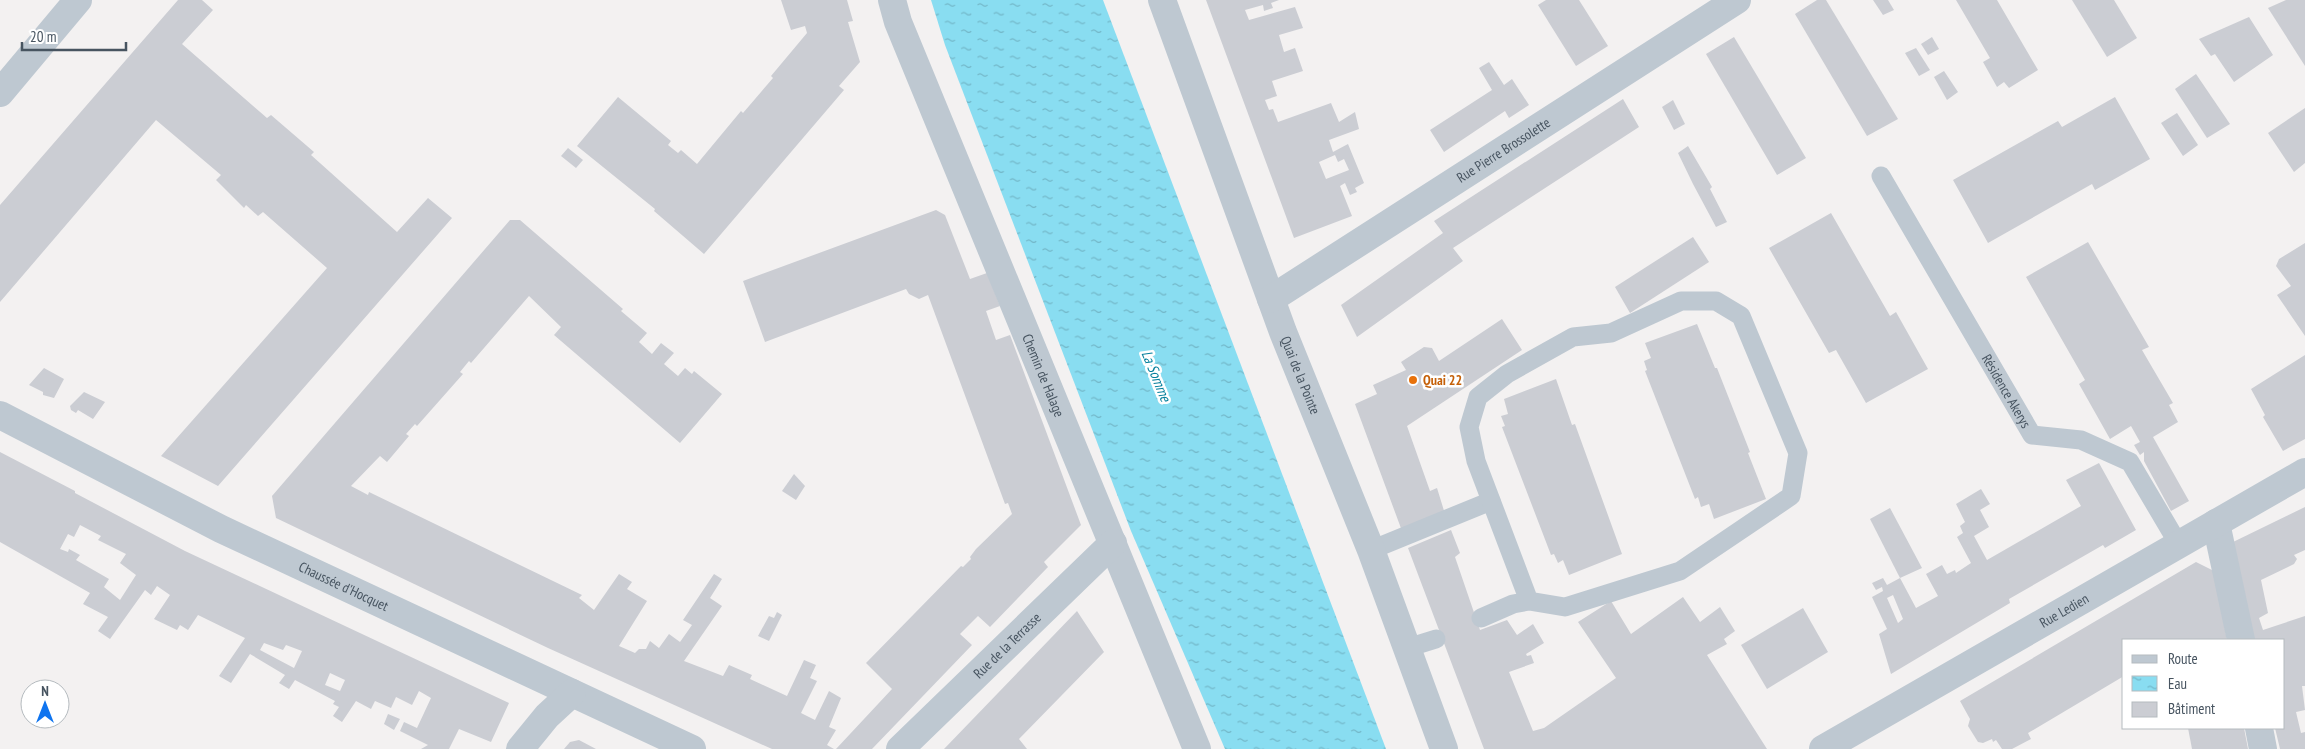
<svg xmlns="http://www.w3.org/2000/svg" width="2305" height="749" font-family="'PT Sans Narrow',sans-serif">
  <style>
    .water { fill: url(#water-ripples) }
    .building { fill: #cbcdd3; fill-rule: evenodd }
    .lines { fill: none; stroke-linecap: round; stroke-linejoin: round }
    .service { stroke: #bec8d1; stroke-width: 19 }
    .minor { stroke: #bec8d1; stroke-width: 28 }
    .food-dot { fill: #e8710a; stroke: #fff; stroke-width: 2 }
    .labels { text-anchor: middle; stroke-width: 5; stroke-linejoin: round; paint-order: stroke }
    .street-label { font-size: 14px; fill: #475460; stroke: #fff }
    .food-label { font-size: 14px; font-weight: bold; fill: #c56008; stroke: #fff; text-anchor: start }
    .water-label { font-size: 15px; font-style: italic; fill: #06809d; stroke: #fff }
  </style>
  <defs>
    <pattern id="water-ripples" width="26" height="14" patternUnits="userSpaceOnUse" patternTransform="scale(1.25)"><rect width="26" height="14" fill="#89ddf1"/><path d="M2 4q2-2 4 0t4 0M15 11q2-2 4 0t4 0" fill="none" stroke="#72b6c7"/></pattern>
  </defs>
  <rect width="100%" height="100%" fill="#f3f1f1"/>
  <!-- water -->
  <path class="water" d="M931,0h172l283,749h-161l-94,-218 -186,-486z"/>
  <!-- building -->
  <g class="building">
    <path d="M178,0h24l11,10 -31,34 85,74 4,-3 43,37 -3,3 86,77 31,-34 24,20 -234,268 -57,-30 166,-188 -64,-56 -5,4 -12,-11 -2,3 -28,-28 5,-5 -65,-55 -156,182v-97z"/>
    <path d="M781,0h66l6,21 -5,1 12,40 -21,24 5,4 -140,164 -50,-43 1,-2 -78,-63 41,-49 53,44 -3,4 10,8 3,-3 16,14 44,-53 2,2 30,-35 -2,-2 36,-43 -2,-7 -14,4z"/>
    <path d="M1206,0h73l-8,3 2,5 -9,3 -1,-6 -18,5 4,10 46,-13 8,21 -24,7 5,17 11,-4 8,23 -31,10 5,15 -12,4 4,10 4,-1 5,13 53,-19 8,19 16,-10 4,17 -30,11 4,12 15,-8 16,39 -9,5 2,4 -7,3 -5,-12 -5,3 12,30 -58,22zM1335,155l3,7 6,-3 5,11 -23,9 -7,-17z"/>
    <path d="M1546,0h33l29,46 -32,20 -38,-61z"/>
    <path d="M1817,0h9l72,119 -31,17 -72,-122z"/>
    <path d="M1873,0h15l6,10 -11,5z"/>
    <path d="M1956,0h41l41,70 -29,18 -5,-6 -7,5 -14,-25 7,-4z"/>
    <path d="M2072,0h42l23,38 -30,19z"/>
    <path d="M2286,0h19v66l-37,-58z"/>
    <path d="M2249,17l24,38 -39,27 -19,-28 -4,2 -12,-17z"/>
    <path d="M1734,37l72,121 -29,17 -71,-121z"/>
    <path d="M1932,37l7,12 -11,6 -7,-11z"/>
    <path d="M1916,48l14,22 -11,6 -14,-23z"/>
    <path d="M1489,62l15,23 8,-6 17,26 -20,13 -4,-7 -61,41 -14,-22 62,-40 -13,-22z"/>
    <path d="M1944,71l14,21 -11,8 -13,-23z"/>
    <path d="M2196,74l34,50 -23,14 -32,-49z"/>
    <path d="M2115,97l35,62 -55,31 -3,-6 -104,59 -35,-63 105,-59 4,6z"/>
    <path d="M1623,99l16,28 -186,121 10,13 -106,76 -16,-32 102,-72 -9,-12z"/>
    <path d="M1673,100l12,24 -11,6 -12,-23z"/>
    <path d="M2305,108v55l-11,9 -26,-39z"/>
    <path d="M2177,113l21,32 -15,11 -22,-33z"/>
    <path d="M1688,146l24,41 -2,2 17,33 -11,5 -23,-43 -15,-31z"/>
    <path d="M568,148l15,12 -7,8 -15,-12z"/>
    <path d="M936,210l9,5 25,64 17,-6 13,33 -14,5 10,29 14,-5 71,190 -37,37 4,5 -58,60 -12,-11 -18,18 12,11 -100,104h-36l56,-60 -26,-26 95,-97 2,1 8,-8 -1,-2 6,-8 36,-35 -4,-11 -3,1 -77,-209 -9,4 -10,-5 -3,-5 -141,53 -22,-61z"/>
    <path d="M1831,213l59,103 6,-4 32,57 -62,34 -30,-53 -7,3 -60,-105z"/>
    <path d="M510,220h10l103,89 -2,2 26,22 -8,9 13,12 9,-11 13,10 -10,11 14,12 7,-8 7,6 2,-3 28,23 -42,49 -126,-108 7,-8 -32,-31 -58,67 -2,-2 -9,11 3,2 -46,52 -2,-2 -9,10 3,2 -22,26 -7,-6 -29,30 17,9 1,-3 213,103 -3,3 15,12 25,-36 13,8 -5,7 20,12 -28,45 16,7 4,-4h7l4,-8 9,7 10,-14 11,8 12,-17 -9,-5 31,-46 8,5 -12,19 12,8 -38,55 39,15 6,-11 23,10 -2,4 37,17 17,-36 12,5 -6,13 7,3 -16,32 14,7 14,-29 12,7 -12,29 7,3 -9,15 7,4h-62l-224,-101 -272,-130 -4,-22z"/>
    <path d="M1693,237l16,25 -79,51 -15,-26z"/>
    <path d="M2088,242l61,105 -7,3 31,53 -4,2 9,17 -25,15 36,64 -18,10 -27,-50v-9l-4,3 -6,-10 6,-3 -9,-16 -21,13 -31,-55 6,-4 -59,-103z"/>
    <path d="M2305,243v93l-28,-41 14,-9 -15,-20 3,-7z"/>
    <path d="M1502,319l20,31 -115,76 23,65 7,-3 8,26 -43,17 -47,-127 22,-10 -4,-9 33,-15 -5,-8 23,-15 8,1 7,13z"/>
    <path d="M1697,324l18,44h2l33,84 -2,1 18,46 -52,20 -5,-15 -8,3 -3,-10 -3,2 -50,-128 2,-1 -3,-9 7,-3 -6,-15z"/>
    <path d="M2305,355v84l-22,12 -20,-34 2,-2 -14,-26z"/>
    <path d="M44,368l20,11 -10,19 -11,-3v-3l-14,-7z"/>
    <path d="M1556,379l16,46 3,-1 47,130 -53,21 -6,-15 -5,3 -4,-9 -3,1 -49,-128 3,-1 -4,-10 7,-2 -4,-15z"/>
    <path d="M84,392l21,10 -12,17 -15,-9 -2,3 -5,-3 -1,-4z"/>
    <path d="M0,452l75,39v2l110,58 324,152 -18,39 -32,-13 -10,20h-28l7,-4 -28,-14 4,-9 13,6 14,-30 -12,-7 -7,14 -16,-8 -5,11 -16,-7 -4,8 -15,-8 -14,21 -9,-6 6,-9 -6,-3 2,-3 -40,-21 -6,9 -10,-6 6,-8 -35,-21 -19,29 -12,-7 26,-38 -47,-23 -10,15 -8,-5 -3,5 -23,-11 16,-24 -13,-9 -6,9 -6,-5 -35,49 -12,-8 10,-14 -25,-13 7,-11 -90,-51zM80,525l21,11 -3,4 28,14 -6,9 16,12 -16,25 -16,-13 5,-8 -33,-19 4,-5 -11,-6 -1,3 -8,-3 8,-15 6,3zM264,643l19,7 3,-5 16,6 -8,17 -34,-18zM330,673l15,7 -5,11 -15,-6z"/>
    <path d="M2099,463l37,67 -31,18 -2,-3 -94,54 1,4 -119,71 -12,-40 8,-5 -15,-32 11,-6 -1,-4 -6,3 -4,-7 11,-5 4,7 13,-7 16,30 22,-12 -12,-22 16,-9 5,9 8,-4 1,3 15,-10 -14,-26 6,-4 -3,-7 5,-4 -9,-18 25,-15 9,15 -10,6 9,17 -15,9 13,24 94,-54 -15,-26zM1893,595l10,24 -5,4 -11,-25z"/>
    <path d="M794,474l11,12 -9,14 -14,-9z"/>
    <path d="M2305,507v43l-11,5 3,4 -3,5 -33,16 7,33 -9,5 4,12 42,-14v70h-3l3,24 -9,2 5,21 4,-1v17h-25l-5,-21h9v-88h-30l-23,-97z"/>
    <path d="M1890,508l32,60 -22,10 -30,-59z"/>
    <path d="M1451,530l9,23 -5,4 25,73 27,-10 10,15 16,-11 11,19 -18,11 1,2 4,-1 3,8 -25,9 24,59 11,-3 72,-50 -38,-56 33,-21 20,33 52,-37 17,25 20,-15 15,24 -11,8 3,5 -20,11 60,94h-283l-76,-201z"/>
    <path d="M2196,562l18,9 13,69h-103v36l-96,57 3,6 -19,10h-10l-6,-9 -3,2 -1,-3 -9,4 -5,-1 -10,-16 2,-7 -10,-18z"/>
    <path d="M1803,608l25,44 -61,37 -26,-44z"/>
    <path d="M1077,611l27,41 -85,87 8,10h-83z"/>
    <path d="M777,612l5,3 -13,26 -11,-5 11,-20 5,2z"/>
    <path d="M388,714l12,5 -6,11 -10,-6z"/>
    <path d="M2188,728h56l4,21h-56z"/>
    <path d="M579,740l17,9h-32l6,-7z"/>
  </g>
  <g class="lines">
    <!-- service -->
    <g class="service">
      <path id="s1" d="M1881,176l151,259 49,5 49,22 49,83"/>
      <path d="M1371,550l120,-49"/>
      <path d="M1481,618l32,-14 16,-3 36,6 115,-36 111,-75 7,-43 -57,-137 -25,-15h-35l-70,32 -38,4 -66,37 -29,23 -9,30 7,34 53,140"/>
      <path d="M1407,648l29,-9"/>
    </g>
    <!-- minor -->
    <g class="minor">
      <path id="s2" d="M892,0l6,22 299,727"/>
      <path id="s3" d="M1162,0l121,332 88,218 73,199"/>
      <path d="M0,93l78,-93"/>
      <path id="s4" d="M1271,299l466,-299"/>
      <path id="s5" d="M0,415l221,114 471,220"/>
      <path d="M2216,523l25,117"/>
      <path d="M2259,728l4,21"/>
      <path d="M520,749l27,-33 25,-23"/>
      <path id="s6" d="M900,749l213,-206"/>
      <path id="s7" d="M1823,749l482,-277"/>
    </g>
  </g>
  <!-- markers -->
  <circle class="food-dot" cx="1413" cy="380" r="5"/>
  <g class="labels">
    <!-- street labels -->
    <g class="street-label">
      <text dy="5" stroke="none"><textPath href="#s4" startOffset="276">Rue Pierre Brossolette</textPath></text>
      <text dy="5" stroke="none"><textPath href="#s2" startOffset="405">Chemin de Halage</textPath></text>
      <text dy="5" stroke="none"><textPath href="#s3" startOffset="400">Quai de la Pointe</textPath></text>
      <text dy="5" stroke="none"><textPath href="#s1" startOffset="249">Résidence Akerys</textPath></text>
      <text dy="5" stroke="none"><textPath href="#s5" startOffset="384">Chaussée d'Hocquet</textPath></text>
      <text dy="5" stroke="none"><textPath href="#s7" startOffset="278">Rue Ledien</textPath></text>
      <text dy="5" stroke="none"><textPath href="#s6" startOffset="149">Rue de la Terrasse</textPath></text>
    </g>
    <!-- food labels -->
    <g class="food-label">
      <text x="1423" y="385">Quai 22</text>
    </g>
    <!-- water labels -->
    <g class="water-label">
      <text transform="translate(1156 376) rotate(68)" y="5">La Somme</text>
    </g>
  </g>
  <!-- legend -->
  <rect x="2122" y="639" width="162" height="90" fill="#ffffff" stroke="#b5bbbf"/>
  <rect x="2132" y="655" width="25" height="8" fill="#bec8d1" stroke="#b5bbbf"/>
  <text x="2168" y="664" font-size="15" fill="#475460">Route</text>
  <rect x="2132" y="676" width="25" height="15" fill="url(#water-ripples)" stroke="#b5bbbf"/>
  <text x="2168" y="689" font-size="15" fill="#475460">Eau</text>
  <rect x="2132" y="702" width="25" height="15" fill="#cbcdd3" stroke="#b5bbbf"/>
  <text x="2168" y="714" font-size="15" fill="#475460">Bâtiment</text>
  <!-- north arrow -->
  <g transform="translate(45 704)"><circle r="24" fill="#ffffff" stroke="#b5bbbf"/>
  <path d="M0-4L9 19L0 12L-9 19Z" fill="#0f74ef"/>
  <text y="-8" font-size="14" font-weight="bold" text-anchor="middle" fill="#475460">N</text>
  </g>
  <!-- scale -->
  <path d="M22 42v8h104v-8" fill="none" stroke="#475460" stroke-width="2.5"/>
  <text x="30" y="42" font-size="15" fill="#475460" stroke="#ffffff" stroke-width="4" paint-order="stroke">20 m</text>
</svg>
